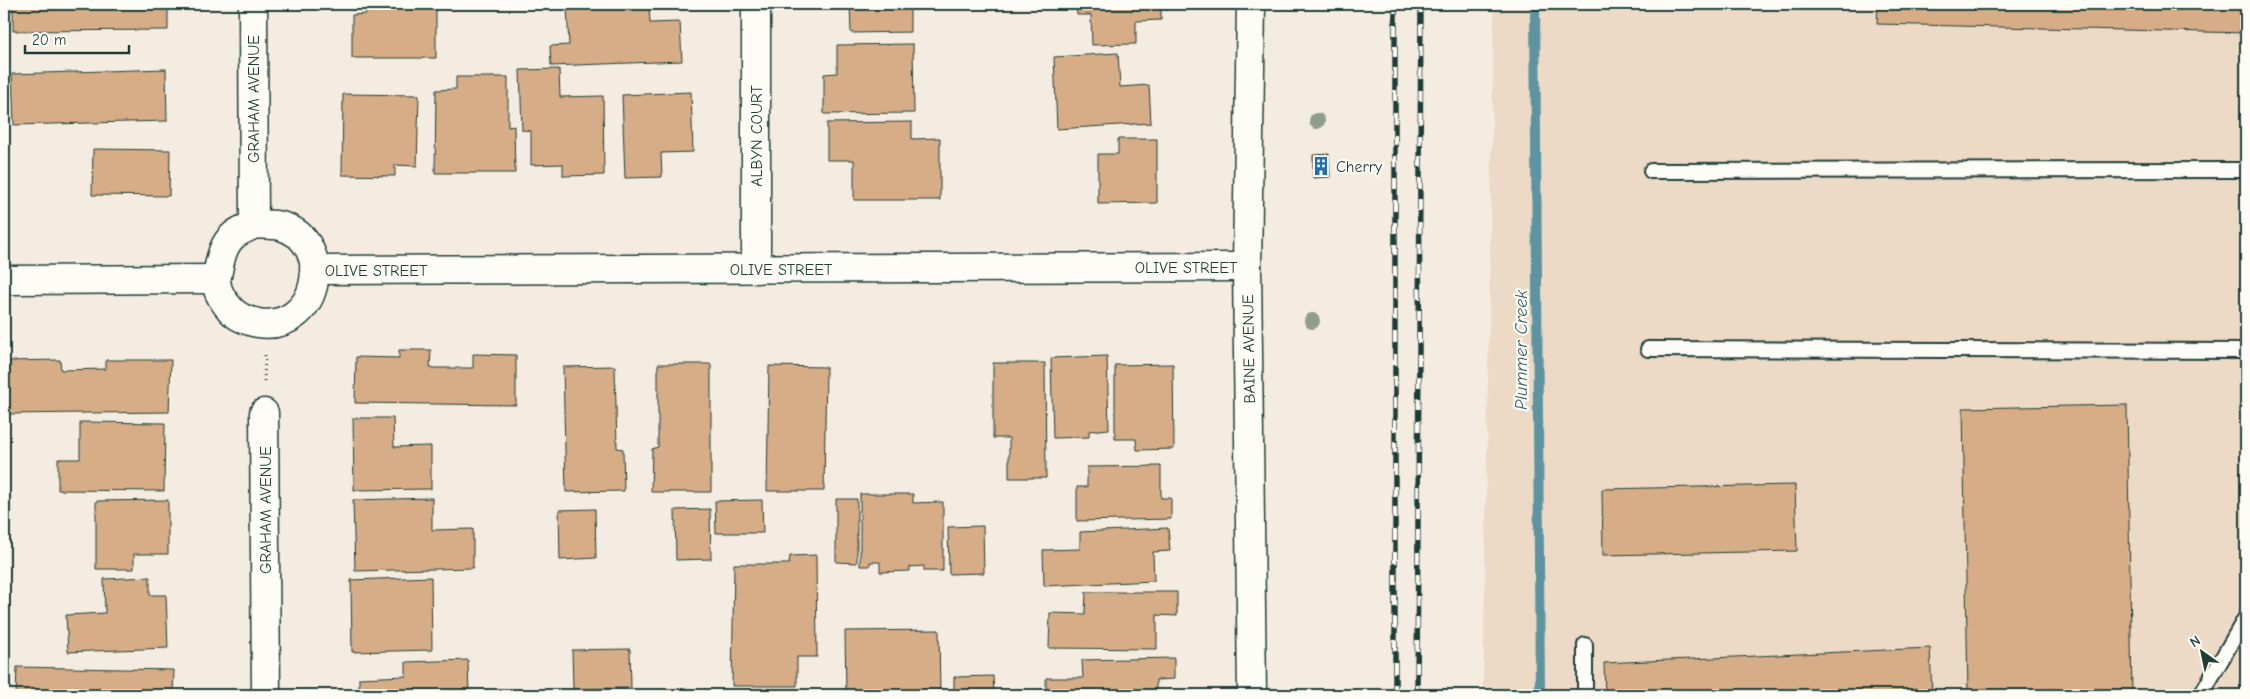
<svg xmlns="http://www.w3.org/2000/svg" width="2250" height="699" font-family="'Comic Neue',sans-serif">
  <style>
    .built { fill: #ecd9c6 }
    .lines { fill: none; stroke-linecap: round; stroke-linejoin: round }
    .stream { stroke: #5d949f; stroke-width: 10 }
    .building { fill: #d6ad87; stroke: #1f3d34 }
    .lane-casing { stroke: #1f3d34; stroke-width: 18 }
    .street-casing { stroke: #1f3d34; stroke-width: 31 }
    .path { stroke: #1f3d34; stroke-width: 3; stroke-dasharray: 1 4; stroke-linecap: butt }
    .lane { stroke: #fdfcf7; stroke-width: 14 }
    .street { stroke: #fdfcf7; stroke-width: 28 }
    .rail-casing { stroke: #1f3d34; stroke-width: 5.5 }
    .rail { stroke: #fdfcf7; stroke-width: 4; stroke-dasharray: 11; stroke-linecap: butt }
    .tree { fill: #8f9d8c }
    .labels { text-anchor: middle; stroke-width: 4.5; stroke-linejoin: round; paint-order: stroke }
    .street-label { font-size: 16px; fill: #1f3d34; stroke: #fdfcf7 }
    .poi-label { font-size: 16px; fill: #1f3d34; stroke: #fdfcf7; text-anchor: start }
    .water-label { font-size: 18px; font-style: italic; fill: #396161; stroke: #fdfcf7 }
  </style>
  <rect width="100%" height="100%" fill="#f5ece1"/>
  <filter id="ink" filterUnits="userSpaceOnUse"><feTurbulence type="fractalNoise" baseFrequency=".02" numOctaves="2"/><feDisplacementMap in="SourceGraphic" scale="10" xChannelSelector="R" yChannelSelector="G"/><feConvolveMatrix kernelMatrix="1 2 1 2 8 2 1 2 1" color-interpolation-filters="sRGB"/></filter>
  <g filter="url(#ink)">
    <!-- built -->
    <path class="built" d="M1494,4h752v691h-763z"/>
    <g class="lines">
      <!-- stream -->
      <path class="stream" d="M1535,4l5,691"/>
    </g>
    <!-- building -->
    <g class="building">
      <path d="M13,4h155v26l-155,1z"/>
      <path d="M366,4h70v54h-84v-43l14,-1z"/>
      <path d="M594,4h55l1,19 30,-1 2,39 -131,5 -1,-20 19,-1 -2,-37 27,-1z"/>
      <path d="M850,4h60v28l-59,1z"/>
      <path d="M1076,4h85v16l-25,1v23l-44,1 -1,-30h-14z"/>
      <path d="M1878,4h368v29l-369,-9z"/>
      <path d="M913,44l1,69 -90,1v-40l13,-1v-28z"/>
      <path d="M1118,53l2,34 29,-2 2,38 -94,6 -3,-72z"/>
      <path d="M166,69l1,52 -153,4 -2,-51z"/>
      <path d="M559,69l1,28 43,-1 1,79 -41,1v-12l-32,1v-34l-9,-1 -2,-60z"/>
      <path d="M456,77h52v50l6,-1 1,47h-80l1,-83 20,-1z"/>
      <path d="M691,92l2,60 -32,1 1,24 -37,1 -3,-83z"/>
      <path d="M343,94l76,1 -2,71 -22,-1v11l-53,-1z"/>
      <path d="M912,122v17l28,-1v62h-86v-40h-27v-37z"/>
      <path d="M1118,139h39v64l-59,1v-50h20z"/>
      <path d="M93,149l77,1 -1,46 -77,-1z"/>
      <path d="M1329,154l1,23 -17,1v-23z"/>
      <path d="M399,350h32l-1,18h43v-14l43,1v50l-161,-2 1,-46 43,1z"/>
      <path d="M1107,356l2,73 -20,2v6l-36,1 -2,-80z"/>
      <path d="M60,360l1,10 45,-1v-9h65l-2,52 -164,2 -1,-53z"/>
      <path d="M993,363h52l1,115h-37v-40h-16z"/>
      <path d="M658,364h53v128h-60l1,-43 6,-2z"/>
      <path d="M1173,364l1,85 -37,1 -1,-11h-21v-74z"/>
      <path d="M615,366l2,82 6,1 1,42 -58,1 -3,-125z"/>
      <path d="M769,366l57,1 -2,124h-57z"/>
      <path d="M2127,405l5,290h-164l-5,-287z"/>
      <path d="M353,418h40l1,29 37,-1v43l-77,1z"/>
      <path d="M80,422l85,1 -1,68 -106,-1v-31h22z"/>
      <path d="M1161,466v32h10v21l-94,2v-34h10v-20z"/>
      <path d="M1795,485l2,66 -194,4 -1,-66z"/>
      <path d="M860,494h53v9l30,-1v69h-19v-5l-14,1v4l-30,1v-10h-10v4h-10z"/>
      <path d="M432,498v32l41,-1v39l-118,3 -2,-71z"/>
      <path d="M836,499h21v64l-21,-1z"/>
      <path d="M168,500v54h-34v15h-38v-68z"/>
      <path d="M762,500l1,33h-47l-1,-32z"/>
      <path d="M595,509l1,49 -36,2 -1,-50z"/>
      <path d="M710,509l1,50 -35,1 -1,-50z"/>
      <path d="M983,526l1,47 -35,1 -1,-47z"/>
      <path d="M1168,528l2,23 -17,1 1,29 -110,5 -1,-36 37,-1v-17z"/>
      <path d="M816,555l1,102h-20v29h-65l2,-122h55l1,-8z"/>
      <path d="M150,577v18h16l2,53 -100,4 -2,-37 39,-2 -1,-34z"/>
      <path d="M431,577l1,73 -80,2 -1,-72z"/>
      <path d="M1086,592h91v24l-20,-1v34l-108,-1 1,-35 35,1z"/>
      <path d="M939,630l1,65h-94l-1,-64z"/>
      <path d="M1930,648l2,47h-327l-1,-32z"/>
      <path d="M630,649l1,39 -58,1 -1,-39z"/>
      <path d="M1174,658v21l-18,1v15h-110v-17h37l-1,-18z"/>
      <path d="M468,660l1,35h-110v-17l47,-2v-14z"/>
      <path d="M17,667l157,3 -1,25h-157z"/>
      <path d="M993,676l1,19h-40v-18z"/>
    </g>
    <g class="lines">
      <!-- lane casing -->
      <g class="lane-casing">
        <g id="lane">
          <path d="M1651,171l595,-1"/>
          <path d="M1648,349l598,2"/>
          <path d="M1585,645v50"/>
          <path d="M2201,695l45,-78"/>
        </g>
      </g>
      <!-- street casing -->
      <g class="street-casing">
        <g id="street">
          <path d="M253,4l1,220"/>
          <path d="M756,4v265"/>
          <path d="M1251,4l-4,263 5,428"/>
          <path d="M254,224c9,1 19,0 27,2 56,16 38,107 -23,97 -10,-2 -20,-5 -27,-13 -8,-9 -17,-22 -14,-34 3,-15 5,-31 17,-41 6,-5 14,-7 20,-11z"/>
          <path d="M314,270l933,-3"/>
          <path d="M4,280l212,-1"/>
          <path d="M264,413l2,282"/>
        </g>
      </g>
      <!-- path -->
      <path class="path" d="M264,381l1,-26"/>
      <!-- lane -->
      <use href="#lane" class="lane"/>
      <!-- street -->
      <use href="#street" class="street"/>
      <!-- rail casing -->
      <g class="rail-casing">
        <g id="rail">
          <path d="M1395,695v-691"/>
          <path d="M1417,695l4,-691"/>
        </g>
      </g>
      <!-- rail -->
      <use href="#rail" class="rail"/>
    </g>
    <!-- trees -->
    <g class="tree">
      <circle cx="1317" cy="121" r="8"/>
      <circle cx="1312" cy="321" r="8"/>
    </g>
  </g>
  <!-- icons -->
  <defs>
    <g id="building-bare" transform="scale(1.5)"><path d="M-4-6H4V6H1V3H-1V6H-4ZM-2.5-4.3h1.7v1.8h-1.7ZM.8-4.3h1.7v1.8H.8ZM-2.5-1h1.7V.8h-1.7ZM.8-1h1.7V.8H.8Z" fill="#1f6fb2" stroke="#fdfcf7" stroke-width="2.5" paint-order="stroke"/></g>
  </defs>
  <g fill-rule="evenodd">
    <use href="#building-bare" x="1321" y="166"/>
  </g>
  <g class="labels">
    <!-- street labels -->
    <g class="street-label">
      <text transform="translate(253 99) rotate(-90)" y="6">GRAHAM AVENUE</text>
      <text transform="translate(756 136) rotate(-90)" y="6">ALBYN COURT</text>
      <text x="1186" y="273">OLIVE STREET</text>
      <text x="781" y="275">OLIVE STREET</text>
      <text x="376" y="276">OLIVE STREET</text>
      <text transform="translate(1248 349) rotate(-91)" y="6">BAINE AVENUE</text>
      <text transform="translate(265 510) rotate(-90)" y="6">GRAHAM AVENUE</text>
    </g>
    <!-- poi labels -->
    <g class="poi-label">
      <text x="1336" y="172">Cherry</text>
    </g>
    <!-- water labels -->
    <g class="water-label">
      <text transform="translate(1521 350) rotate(-90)" y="6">Plummer Creek</text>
    </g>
  </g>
  <!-- margin -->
  <rect width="2250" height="699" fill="none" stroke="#fdfcf7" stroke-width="20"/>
  <rect x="10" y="10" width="2230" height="679" fill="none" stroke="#1f3d34" stroke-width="2" filter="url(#ink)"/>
  <!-- north arrow -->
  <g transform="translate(2202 652) rotate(327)" stroke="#fdfcf7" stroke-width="4" paint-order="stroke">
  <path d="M0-4L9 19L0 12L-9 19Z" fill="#1f3d34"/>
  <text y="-8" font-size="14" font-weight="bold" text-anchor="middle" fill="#1f3d34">N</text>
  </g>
  <!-- scale -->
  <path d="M25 45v8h104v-8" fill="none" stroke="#1f3d34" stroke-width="2.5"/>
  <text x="32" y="45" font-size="15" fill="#1f3d34" stroke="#fdfcf7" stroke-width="4" paint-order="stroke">20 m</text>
</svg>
